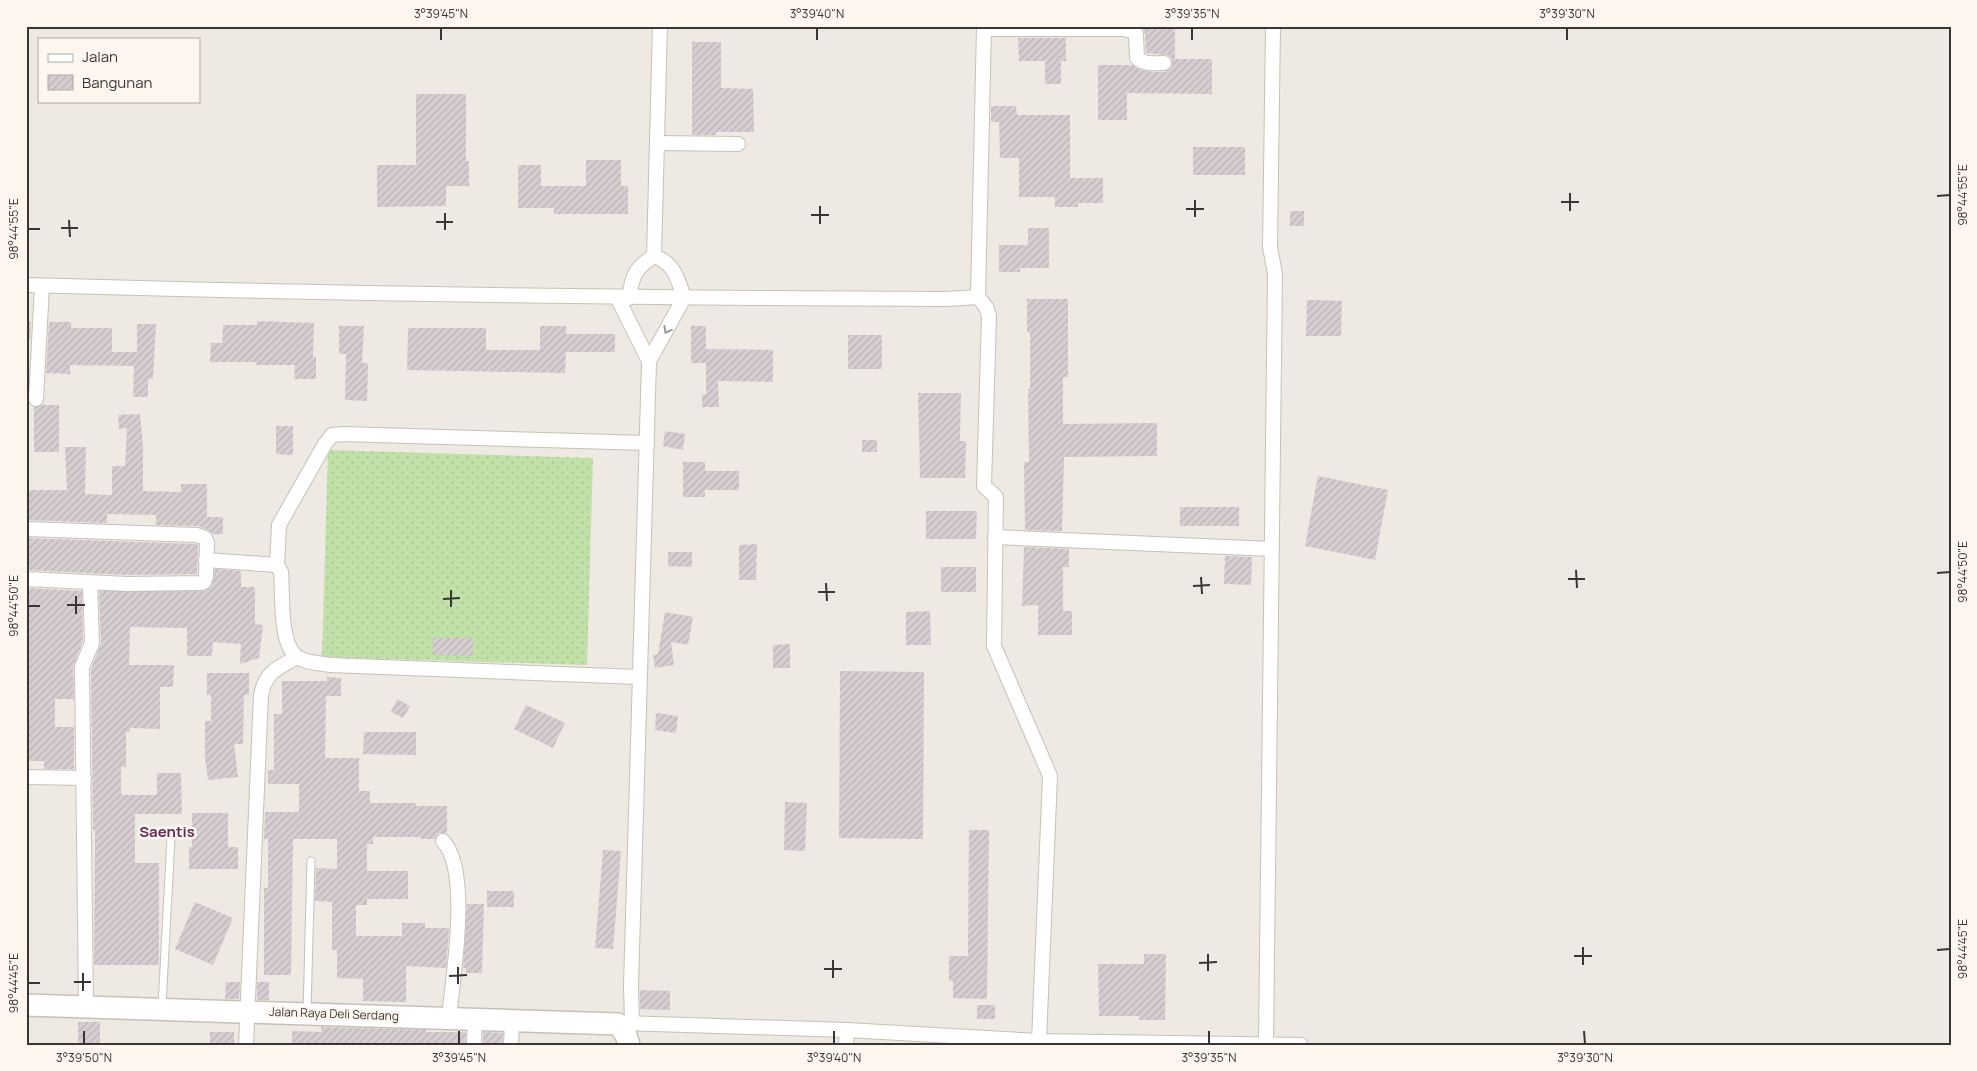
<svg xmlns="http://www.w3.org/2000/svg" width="1977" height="1071" font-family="Manrope,sans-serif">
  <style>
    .grass { fill: url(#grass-dots) }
    .building { fill: url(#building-hatch) }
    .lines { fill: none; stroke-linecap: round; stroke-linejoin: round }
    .lane-casing { stroke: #c6c0b9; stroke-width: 9 }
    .street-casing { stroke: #c6c0b9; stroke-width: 16 }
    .primary-casing { stroke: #c6c0b9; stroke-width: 24 }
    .lane { stroke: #fff; stroke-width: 7 }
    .street { stroke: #fff; stroke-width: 14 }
    .primary { stroke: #fff; stroke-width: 21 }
    .oneway { stroke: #9c9b9a }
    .ticks { fill: none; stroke: #393734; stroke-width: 2 }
    .labels { text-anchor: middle; stroke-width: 5; stroke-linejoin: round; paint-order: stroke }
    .street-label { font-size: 12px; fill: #393734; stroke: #fcf6ef }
    .quarter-label { font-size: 15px; font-weight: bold; fill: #652c55; stroke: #fcf6ef }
    .neatline { fill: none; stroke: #393734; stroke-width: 2 }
    .ticks-label { font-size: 12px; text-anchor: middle; fill: #393734 }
  </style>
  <defs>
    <pattern id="grass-dots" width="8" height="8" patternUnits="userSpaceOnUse" patternTransform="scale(1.25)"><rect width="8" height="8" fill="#c1e1a8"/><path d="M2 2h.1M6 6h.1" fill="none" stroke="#a7c291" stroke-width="1.8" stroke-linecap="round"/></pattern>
    <pattern id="building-hatch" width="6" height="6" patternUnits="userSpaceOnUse" patternTransform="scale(1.25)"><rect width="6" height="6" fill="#d7ced2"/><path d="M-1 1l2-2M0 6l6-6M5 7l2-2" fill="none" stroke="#b9b2b5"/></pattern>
  </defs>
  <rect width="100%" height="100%" fill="#eee9e2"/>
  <!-- grass -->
  <path class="grass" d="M328,450l265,8 -6,207 -265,-8z"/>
  <!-- building -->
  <g class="building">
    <path d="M1142,26h33v33h37v35l-85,-1v27h-29v-55h34l9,5 12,2h12l7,-5v-8l-4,-4 -22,-2 -1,-19z"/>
    <path d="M1018,38h48v23h-5v23h-16v-23h-26z"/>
    <path d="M692,42h29v46l32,1 1,43h-38v3h-24z"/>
    <path d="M416,94h50v67h3v25h-23v20l-69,1v-42h39z"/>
    <path d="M991,106h25l1,9h53v63h33v25h-25v4h-23v-10h-36v-39h-19l-1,-36h-8z"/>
    <rect x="1193" y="147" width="52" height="28"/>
    <path d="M586,160h35v26h7v28h-74v-6h-36v-43h23v21h45z"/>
    <rect x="1290" y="211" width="14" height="15"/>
    <path d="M1028,228h21v40h-29v4h-21v-27h29z"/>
    <path d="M1027,299h41v78h-5v47l94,-1v33l-93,1 -2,74 -37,-1 -1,-68h5l-1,-73h2v-57h-3z"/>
    <path d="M1307,300l35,1 -1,35h-35z"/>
    <path d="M257,321l57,2 -1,34h3v22h-22l1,-14h-39v-3h-46l1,-19h11l1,-18h34z"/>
    <path d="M26,322h5l-1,17h-4z"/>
    <path d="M49,322h22v6h41v24h25v-28h19l-3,55h-5v18h-15l1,-31 -64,-1v9l-24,-1z"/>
    <path d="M339,326h25l-2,37h6l-1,38 -22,-1 1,-46h-7z"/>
    <path d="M540,326h26v8h49v18h-49l-1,21 -158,-3 1,-42h78v22h54z"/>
    <path d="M691,326h15v23l67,1v32l-55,-1 1,26h-17v-12l4,-1v-31h-15z"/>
    <rect x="848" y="335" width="34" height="34"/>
    <path d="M918,393h43l-1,48h6l-1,37h-45z"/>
    <path d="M42,405h17v47h-25v-45z"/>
    <path d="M140,414l3,33v44l38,1v-8h26v33h16v17h-10l-5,-4 -10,-4 -42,-1v-10l-49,-1v9l-81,-3v-30h41l-2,-43h21l-1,47 27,1v-29h13l2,-38 -8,1 -1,-14z"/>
    <path d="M276,426h17v29l-17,-1z"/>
    <path d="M665,431l20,3 -2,16 -20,-4z"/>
    <rect x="862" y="440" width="15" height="12"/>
    <path d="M683,462h22v9h34v19h-34v7h-22z"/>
    <path d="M1318,476l70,14 -13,70 -70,-14z"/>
    <rect x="1180" y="507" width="59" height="19"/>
    <path d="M926,511h51l-1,28h-50z"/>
    <path d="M26,538l169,6 3,1 -1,29 -70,1 -101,-5z"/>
    <path d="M757,544l-1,36h-17v-35z"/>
    <path d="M1024,547l45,2v18h-6v44h9v24h-34v-30l-16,1z"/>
    <path d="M668,552h24v15l-24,-1z"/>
    <path d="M1225,556l27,1 -1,28 -27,-1z"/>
    <rect x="941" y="567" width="35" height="25"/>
    <path d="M215,569l26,2v16h14v37l8,1 -4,33 -19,6 1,-20 -28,-2 -1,14h-25v-28l-57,-1 -1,38h45l-1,22h-13v42l-30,-1v4h-4v35h-5v28h36v-22h24l1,41h-47v49h24v102h-65l1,-135h-2l-2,-161 10,-26 -2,-52h104l9,-5z"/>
    <path d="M26,588l56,3 1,50 -10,26 1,32h-19v28h19v42h-30v-8h-18z"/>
    <path d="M930,611l1,34h-25v-33z"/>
    <path d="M665,612l28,5 -5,28 -17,-3 3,23 -19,3 -2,-13 5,-1z"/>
    <path d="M433,638h40v18l-40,-1z"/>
    <path d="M790,644v24h-17v-23z"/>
    <path d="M840,671l84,1 -1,167 -84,-1z"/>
    <path d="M207,673h42v22h-5l-1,49h-9l4,33 -30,3 -3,-24v-35h6v-26h-4z"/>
    <path d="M327,677l14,1v18h-15l-1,62h34v33h11v12h46v3h31v27h-8l-4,6h-14v-2h-48v7h-6v27h41v28h-41v6h-11v31h46v-13h23v5h24l-3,40 -40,-2v36l-43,-1v-22l-26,-1v-28h-5v-48l-17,-1 1,-33 21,1v-30h-44l-2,136h-27v-87h4v-49h-4l1,-27h34v-28h-31v-14h6v-56h8v-33h45z"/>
    <path d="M397,699l13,7 -7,12 -12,-6z"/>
    <path d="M526,705l39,18 -12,25 -39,-19z"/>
    <path d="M656,713l22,3 -2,17 -21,-3z"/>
    <path d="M364,732h52v23l-53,-1z"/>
    <path d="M785,802l22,1 -2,48 -21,-1z"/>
    <path d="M192,813h36v34h10v22h-49v-22h3z"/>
    <path d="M969,830h20l-2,169 -34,-1v-17h-4v-25h19z"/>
    <path d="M603,850l18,1 -8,98 -18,-1z"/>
    <rect x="487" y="891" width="27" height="16"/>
    <path d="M195,902l38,16 -20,47 -38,-16z"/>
    <path d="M467,904h17l-2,69h-16v-5h-3z"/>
    <path d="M1144,954h22l-1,66h-26v-4h-40l-1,-52h46z"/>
    <path d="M226,982h14l-1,17h-14z"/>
    <rect x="257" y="982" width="12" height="18"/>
    <path d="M640,990l30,1v19l-30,-1z"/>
    <rect x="977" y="1005" width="18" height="14"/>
    <rect x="78" y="1022" width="22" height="23"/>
    <path d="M321,1027l105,3v2h40l-1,13h-173v-14l30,1z"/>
    <rect x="210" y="1032" width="24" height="13"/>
    <path d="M483,1032l20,1 -1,12h-19z"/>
  </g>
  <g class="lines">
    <!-- lane casing -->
    <g class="lane-casing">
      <g id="lane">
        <path d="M162,1006l9,-168"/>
        <path d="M307,1012l4,-151"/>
      </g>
    </g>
    <!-- street casing -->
    <g class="street-casing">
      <g id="street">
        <path d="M984,29h140l11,3 1,3 1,23c8,7 17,5 27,5"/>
        <path d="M658,143l80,1"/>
        <path d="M654,256l6,-230"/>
        <path d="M26,285c306,9 612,13 919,14l33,-2 6,-271"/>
        <path d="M617,297l32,64"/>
        <path d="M978,297l8,10 3,9 -5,170 12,11 -2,149 56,130 -11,265"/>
        <path d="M629,298c3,-22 6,-30 25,-42"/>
        <path d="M36,399l6,-113"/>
        <path d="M26,529l171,6 8,3 2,4 -1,35 -2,5 -3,1 -74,1 -101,-5"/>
        <path d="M995,537l277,12"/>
        <path d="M206,560l71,5 4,7c2,21 -2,70 15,84 8,7 24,7 34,9l309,12"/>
        <path d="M277,565l2,-40 46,-81 7,-9 10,-1 305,9"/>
        <path d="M26,777l58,1"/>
        <path d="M443,841c28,30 10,136 6,176"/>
        <path d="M86,1006l-4,-339 10,-24 -2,-60"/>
        <path d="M623,1023l224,7 192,11 262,4"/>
        <path d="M632,1023l-1,-37 18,-625 35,-63c-6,-19 -10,-35 -30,-42"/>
        <path d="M1266,1043l9,-769 -5,-27 3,-221"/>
        <path d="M246,1045l15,-350c5,-24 16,-26 36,-38"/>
        <path d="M474,1045l1,-27"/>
        <path d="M511,1045l1,-26"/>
        <path d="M846,1045l1,-15"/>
      </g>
    </g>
    <!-- primary casing -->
    <g class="primary-casing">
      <path id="primary" d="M26,1005l592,19 8,11 3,10"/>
    </g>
    <!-- lane -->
    <use href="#lane" class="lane"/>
    <!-- street -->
    <use href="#street" class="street"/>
    <!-- primary -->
    <use href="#primary" class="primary"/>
  </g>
  <!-- one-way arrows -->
  <defs><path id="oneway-chevron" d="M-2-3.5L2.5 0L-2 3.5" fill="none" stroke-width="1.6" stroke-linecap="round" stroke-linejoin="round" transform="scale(1.25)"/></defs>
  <use class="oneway" href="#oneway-chevron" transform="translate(667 330) rotate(119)"/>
  <!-- ticks -->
  <path class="ticks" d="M441,28v12M817,28v12M1192,28v12M1567,28v12M1570,193v18M1937,196l13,-1M1195,200v17M1561,202h18M820,206v18M1186,209h18M445,213v17M811,215h18M69,220l1,17M436,222h17M61,228h17M28,229h12M1576,570l1,18M1937,573l13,-1M1201,577l1,17M1568,579h17M826,583l1,18M1193,586l17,-1M451,590v17M818,592h17M76,596v18M443,599l17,-1M67,605h18M28,606h12M1583,947v18M1937,950l13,-1M1208,954v17M1574,956h18M833,960v18M1199,963l18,-1M458,967v17M824,969h18M83,973v18M449,976l18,-1M74,982h17M28,983h12M84,1031v13M459,1031v13M834,1031v13M1209,1031v13M1584,1031l1,13"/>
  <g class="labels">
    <!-- street labels -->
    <g class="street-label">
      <text transform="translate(334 1014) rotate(2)" y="4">Jalan Raya Deli Serdang</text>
    </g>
    <!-- quarter labels -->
    <g class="quarter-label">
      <text x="167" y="837">Saentis</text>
    </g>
  </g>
  <!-- border -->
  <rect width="1977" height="1071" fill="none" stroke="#fcf6ef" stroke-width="55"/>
  <!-- legend -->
  <rect x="38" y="38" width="162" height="65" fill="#fcf6ef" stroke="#aeaaa4"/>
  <rect x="48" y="54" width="25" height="8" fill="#ffffff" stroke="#aeaaa4"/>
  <text x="82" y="62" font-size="15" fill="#393734">Jalan</text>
  <rect x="48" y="75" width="25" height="15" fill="url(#building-hatch)" stroke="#aeaaa4"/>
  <text x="82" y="88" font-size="15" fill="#393734">Bangunan</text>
  <rect x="28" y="28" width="1922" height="1016" class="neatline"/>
  <g class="ticks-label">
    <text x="441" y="18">3°39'45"N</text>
    <text x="817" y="18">3°39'40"N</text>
    <text x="1192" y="18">3°39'35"N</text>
    <text x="1567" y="18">3°39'30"N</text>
    <text transform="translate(1963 195) rotate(-90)" y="4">98°44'55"E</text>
    <text transform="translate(14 229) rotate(-90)" y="4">98°44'55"E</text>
    <text transform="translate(1963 572) rotate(-90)" y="4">98°44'50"E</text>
    <text transform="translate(14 606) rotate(-90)" y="4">98°44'50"E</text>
    <text transform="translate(1963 949) rotate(-90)" y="4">98°44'45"E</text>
    <text transform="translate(14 983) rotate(-90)" y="4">98°44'45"E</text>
    <text x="84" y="1062">3°39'50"N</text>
    <text x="459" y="1062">3°39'45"N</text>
    <text x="834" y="1062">3°39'40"N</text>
    <text x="1209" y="1062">3°39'35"N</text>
    <text x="1585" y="1062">3°39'30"N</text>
  </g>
</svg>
